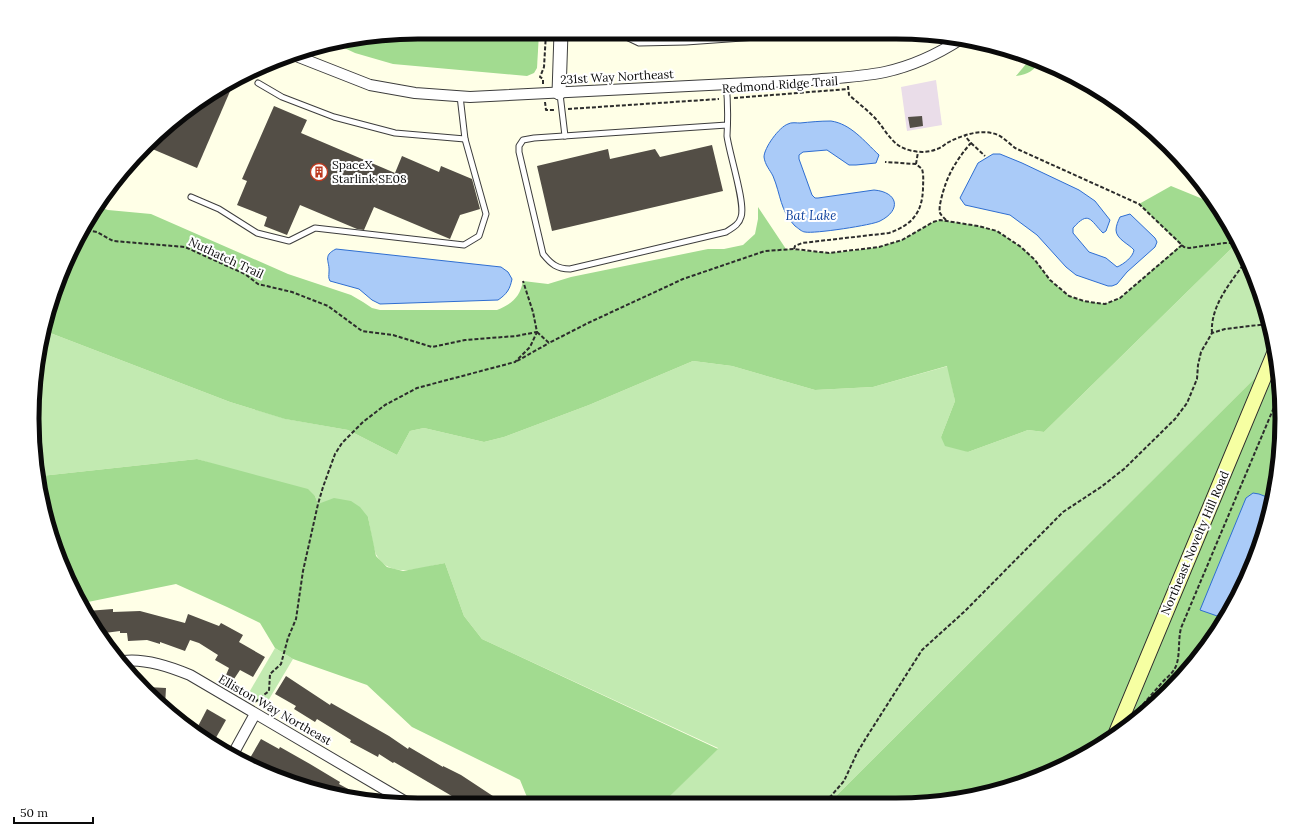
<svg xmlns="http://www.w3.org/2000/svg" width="1314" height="837" font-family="Lora,serif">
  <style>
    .industrial { fill: #eadde9 }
    .green { fill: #c2eab1 }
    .forest { fill: #a2db90 }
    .water { fill: #aacbf8; stroke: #2f6ed1 }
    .building { fill: #534e46 }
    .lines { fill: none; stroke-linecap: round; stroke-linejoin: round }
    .service-casing { stroke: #3d3d3d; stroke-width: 7 }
    .minor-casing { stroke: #3d3d3d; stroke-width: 12 }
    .tertiary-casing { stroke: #3d3d3d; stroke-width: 15 }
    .secondary-casing { stroke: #2c2c2c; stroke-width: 16 }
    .path { stroke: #2c2c2c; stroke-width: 2; stroke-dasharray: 4 2; stroke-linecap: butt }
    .service { stroke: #fff; stroke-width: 5 }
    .minor { stroke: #fff; stroke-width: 10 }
    .tertiary { stroke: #fff; stroke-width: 13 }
    .secondary { stroke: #f6ffa2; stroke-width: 14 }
    .labels { text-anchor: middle; stroke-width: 4; stroke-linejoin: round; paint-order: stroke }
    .street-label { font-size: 12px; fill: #0a0a0a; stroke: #fff }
    .poi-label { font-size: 12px; fill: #0a0a0a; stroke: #fff; text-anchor: start }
    .water-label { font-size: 13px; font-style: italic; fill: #11439e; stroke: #fff }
    .rim { fill: none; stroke: #0a0a0a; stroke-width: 5 }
  </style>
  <rect width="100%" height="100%" fill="#ffffe7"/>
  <!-- industrial -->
  <path class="industrial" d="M936,80l6,45 -35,6 -6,-44z"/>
  <!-- green -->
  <g class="green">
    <path d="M1238,242l24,52 14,63 -448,447 -165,-1 55,-55 -236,-109 -18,-23 -19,-53c-22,4 -54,17 -68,-7 -4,-7 -7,-30 -9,-39l-50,-13 -3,-8 -118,-37 -156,17 -8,-83 12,-62 185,71 56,17 62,11 49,25 13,-24 14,-3 60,14 20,-5 85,-32 104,-44 39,5 83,24 58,-3 75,-21 7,35 -14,36 27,15 60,-22 16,2z"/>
    <path d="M275,648l18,11 -28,47 -18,-10z"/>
  </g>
  <!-- forest -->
  <g class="forest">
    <path d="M419,32l120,1 -2,35 -3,5 -7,3 -134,-12 -38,-11 -17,-8z"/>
    <path d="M1031,58l10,3c-8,10 -12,13 -25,15z"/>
    <path d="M1171,186l44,18 15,21 8,17 -194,190 -16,-2 -60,22 -23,-6 -4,-9 14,-36 -8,-35 -74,21 -58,3 -83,-24 -39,-5 -104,44 -85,32 -20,5 -60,-14 -14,3 -13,24 -49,-25 -63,-11 -55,-17 -185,-71 8,-37 46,-87 9,3 43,4 137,60 63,21 12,7 9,6 8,2h117c15,-6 23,-13 26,-29l25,3 23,-7 137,-28h16l19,-4 12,-11 3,-15v-12l28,42 43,4 22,-2 28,-4 23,-7 31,-18 7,-2 38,6 19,5 24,16 14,13 15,20 19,16 15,5 21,3 15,-6 61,-53 -42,-41z"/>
    <path d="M1275,351l4,17 2,76 -12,75 -27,71 -40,64 -71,71 -64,40 -71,27 -75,12h-93l442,-441z"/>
    <path d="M197,459l111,30 7,7 3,8 16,-6 17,3 9,6 8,10 8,39 11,11 16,4 42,-8 19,53 18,23 236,110 -55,54 -134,-1 -9,-22 -108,-53 -45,-42 -74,-26 -18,-11 -15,-25 -33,-16 -51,-23 -93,19 -38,-84 -4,-43z"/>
  </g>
  <!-- water -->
  <g class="water">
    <path d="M831,121c20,3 33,20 48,34l-3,8 -20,2h-7l-22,-15 -24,2 -4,3v4l13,36 3,3h3l56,-8c24,2 28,20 6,31 -7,4 -66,13 -75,11 -3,0 -7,-4 -10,-6 -15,-15 -14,-31 -22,-50 -3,-6 -8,-11 -9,-19 0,-9 15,-30 24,-33 3,-2 9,-1 12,-1 10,-1 20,-2 31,-2z"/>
    <path d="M993,154h7l22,9 57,27 16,11 15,19 -4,11 -3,2c-13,-13 -14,-23 -30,-5v5l16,19 17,6 11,9c7,-3 16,-10 17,-17 -5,-6 -18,-11 -18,-20 0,-4 2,-9 4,-13l10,-3 25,24 2,4 -2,5 -28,25 -10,12 -5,2h-4l-32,-11 -10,-8 -29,-32 -27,-20 -45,-10 -5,-7 18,-35z"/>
    <path d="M336,249l165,18 7,5 4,7c-2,10 -5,15 -14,21l-118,4 -8,-4 -13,-11 -29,-8c-2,-4 -1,-5 -1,-9 1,-11 -7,-16 7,-23z"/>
    <path d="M1253,493l6,1 13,5 -3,20 -27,71 -17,28h-2l-23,-8 46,-112z"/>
  </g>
  <!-- building -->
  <g class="building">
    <path d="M234,82l-37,86 -47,-20 54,-51z"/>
    <path d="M274,106l33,14 -6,13 94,40 7,-17 37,16 2,-6 31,13 8,30 -20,6 -10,24 -76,-32 -10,23 -7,-1 -57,-24 -13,30 -23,-9 3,-9 -30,-12 10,-24 -5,-2z"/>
    <path d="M922,116l1,10 -13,2 -2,-11z"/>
    <path d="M712,145l11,46 -171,40 -15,-65 71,-17 2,10 45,-10 5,8z"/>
    <path d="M113,609v3l27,-1 45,12 3,-9 31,12 2,-3 22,12 -4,7 26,15 -12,20 -13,-7 -6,9 -8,-4 3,-7 -14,-8 3,-5 -19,-12 -9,-3 -5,11 -25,-9v2l-13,-4 -19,1 -1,-8h-7v-2l-23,3 -10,-23z"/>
    <path d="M286,676l44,29 1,-2 58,33 19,13 1,-2 34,20v-1l18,9 41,27h-40l-68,-40 -1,1 -14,-9 -1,3 -28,-15 1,-2 -34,-21 -2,3 -21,-13 2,-3 -21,-12z"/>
    <path d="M147,687l19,1 -1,18 -12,-13z"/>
    <path d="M207,709l19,11 -13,23 -18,-11z"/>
    <path d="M261,739l18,10 1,-2 30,17 30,18 -1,2 24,13 -1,3 -61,-16 -51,-26z"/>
  </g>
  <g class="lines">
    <!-- service casing -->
    <g class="service-casing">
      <g id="service">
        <path d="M618,33l21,10 47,-1 114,-8"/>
        <path d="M258,83l24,14 52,20 61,16 70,6 -5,-43"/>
        <path d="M726,84c2,17 2,34 1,52 2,17 19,68 14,81 -2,8 -9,11 -15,15l-156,37c-13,0 -19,-5 -27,-15l-24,-102v-6l4,-6 11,-2 193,-13"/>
        <path d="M560,94l5,42"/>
        <path d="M191,197l28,12 38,24 32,8 26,-13 149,17 15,-9 7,-22 -21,-75"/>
      </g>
    </g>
    <!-- minor casing -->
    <g class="minor-casing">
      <g id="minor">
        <path d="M291,54l79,31 45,8 55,4 341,-17c24,-2 50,-3 74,-8 27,-6 53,-18 76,-33"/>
        <path d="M123,661c22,-3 48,6 67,14l216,127"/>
        <path d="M233,754l22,-40"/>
      </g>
    </g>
    <!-- tertiary casing -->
    <g class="tertiary-casing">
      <path id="tertiary" d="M559,93l2,-60"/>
    </g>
    <!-- secondary casing -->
    <g class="secondary-casing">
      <path id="secondary" d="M1115,735l160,-384"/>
    </g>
    <!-- path -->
    <g class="path">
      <path d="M543,84v-5l-3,-2 4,-10 2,-34"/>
      <path d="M848,86l1,9c8,7 17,14 25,22 9,9 15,23 27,30 10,5 25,7 36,2 4,-1 7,-4 10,-6 15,-8 35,-15 51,-8 6,3 12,9 17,13l124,56 45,43 5,1 36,-5h13"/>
      <path d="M734,98l114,-9"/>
      <path d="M545,102l1,8h8"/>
      <path d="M568,109l151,-10"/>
      <path d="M971,143l14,13"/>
      <path d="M916,164l2,-12"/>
      <path d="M946,220c-2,-2 -5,-5 -6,-7 -1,-4 0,-9 1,-13 5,-23 15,-40 30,-57l-6,-7"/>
      <path d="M87,230l10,2 16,9 72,6 60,27 13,10 34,8 36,14 34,25 31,4 39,12 33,-7 51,-4 21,-4"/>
      <path d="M794,249l1,-3 7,-3 87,-10c23,-8 33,-20 34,-44 0,-7 1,-13 -1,-20l-6,-5 -31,-2"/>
      <path d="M537,332l12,11 39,-20 95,-44 82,-28 29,-2 35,4 50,-6 23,-7 31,-18 7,-2 38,6 19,5 24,16 14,13 15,20 19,16 15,5 12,2 9,1 15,-6 62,-53"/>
      <path d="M1212,333c-2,-27 19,-51 34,-72"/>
      <path d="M517,361l32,-18"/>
      <path d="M255,702l14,-11 1,-17 11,-10 7,-26 8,-19 7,-48 15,-67 5,-17 12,-33 7,-11 21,-21 22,-17 32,-17 98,-26 15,-15 7,-15 -4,-20 -10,-31"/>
      <path d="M1139,709c7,-8 14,-16 21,-24 6,-8 14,-11 17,-22 3,-11 1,-23 4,-35l99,-235"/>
      <path d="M819,804l12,-8 13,-15 13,-28 9,-15 56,-88 43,-39 98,-99 38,-25 23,-18 51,-50 12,-16 10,-24 1,-14 3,-13 11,-19 13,-4 42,-5"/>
    </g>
    <!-- service -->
    <use href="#service" class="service"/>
    <!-- minor -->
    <use href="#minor" class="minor"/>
    <!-- tertiary -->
    <use href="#tertiary" class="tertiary"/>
    <!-- secondary -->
    <use href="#secondary" class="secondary"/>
  </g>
  <!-- icons -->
  <defs>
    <g id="building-ring" transform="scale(0.9)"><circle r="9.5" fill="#fff" stroke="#bd391f" stroke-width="1.5"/><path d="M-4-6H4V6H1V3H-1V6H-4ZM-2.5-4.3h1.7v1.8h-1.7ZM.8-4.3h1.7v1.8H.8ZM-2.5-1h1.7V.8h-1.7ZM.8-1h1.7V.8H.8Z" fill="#bd391f"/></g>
  </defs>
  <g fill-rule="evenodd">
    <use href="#building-ring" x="319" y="172"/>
  </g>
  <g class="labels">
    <!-- street labels -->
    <g class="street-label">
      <text transform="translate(617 77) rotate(-3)" y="4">231st Way Northeast</text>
      <text transform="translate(780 85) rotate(-4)" y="4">Redmond Ridge Trail</text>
      <text transform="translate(226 258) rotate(25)" y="4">Nuthatch Trail</text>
      <text transform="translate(1195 543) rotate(-67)" y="4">Northeast Novelty Hill Road</text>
      <text transform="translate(275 710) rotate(30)" y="4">Elliston Way Northeast</text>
    </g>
    <!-- poi labels -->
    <g class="poi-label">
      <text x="332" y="169">SpaceX<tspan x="332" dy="14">Starlink SE08</tspan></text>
    </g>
    <!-- water labels -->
    <g class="water-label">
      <text x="811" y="220">Bat Lake</text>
    </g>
  </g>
  <!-- crop -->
  <path d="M0 0H1314V837H0ZM418 39H896A379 379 0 0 1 1275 418V419A379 379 0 0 1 896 798H418A379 379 0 0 1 39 419V418A379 379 0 0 1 418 39Z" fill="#fff" fill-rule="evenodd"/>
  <path class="rim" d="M418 39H896A379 379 0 0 1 1275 418V419A379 379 0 0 1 896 798H418A379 379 0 0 1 39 419V418A379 379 0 0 1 418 39Z"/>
  <!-- scale -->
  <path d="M14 817v6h79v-6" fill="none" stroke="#0a0a0a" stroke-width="2"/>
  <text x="20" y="817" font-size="12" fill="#0a0a0a" stroke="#ffffff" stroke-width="3" paint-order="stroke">50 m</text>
</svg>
